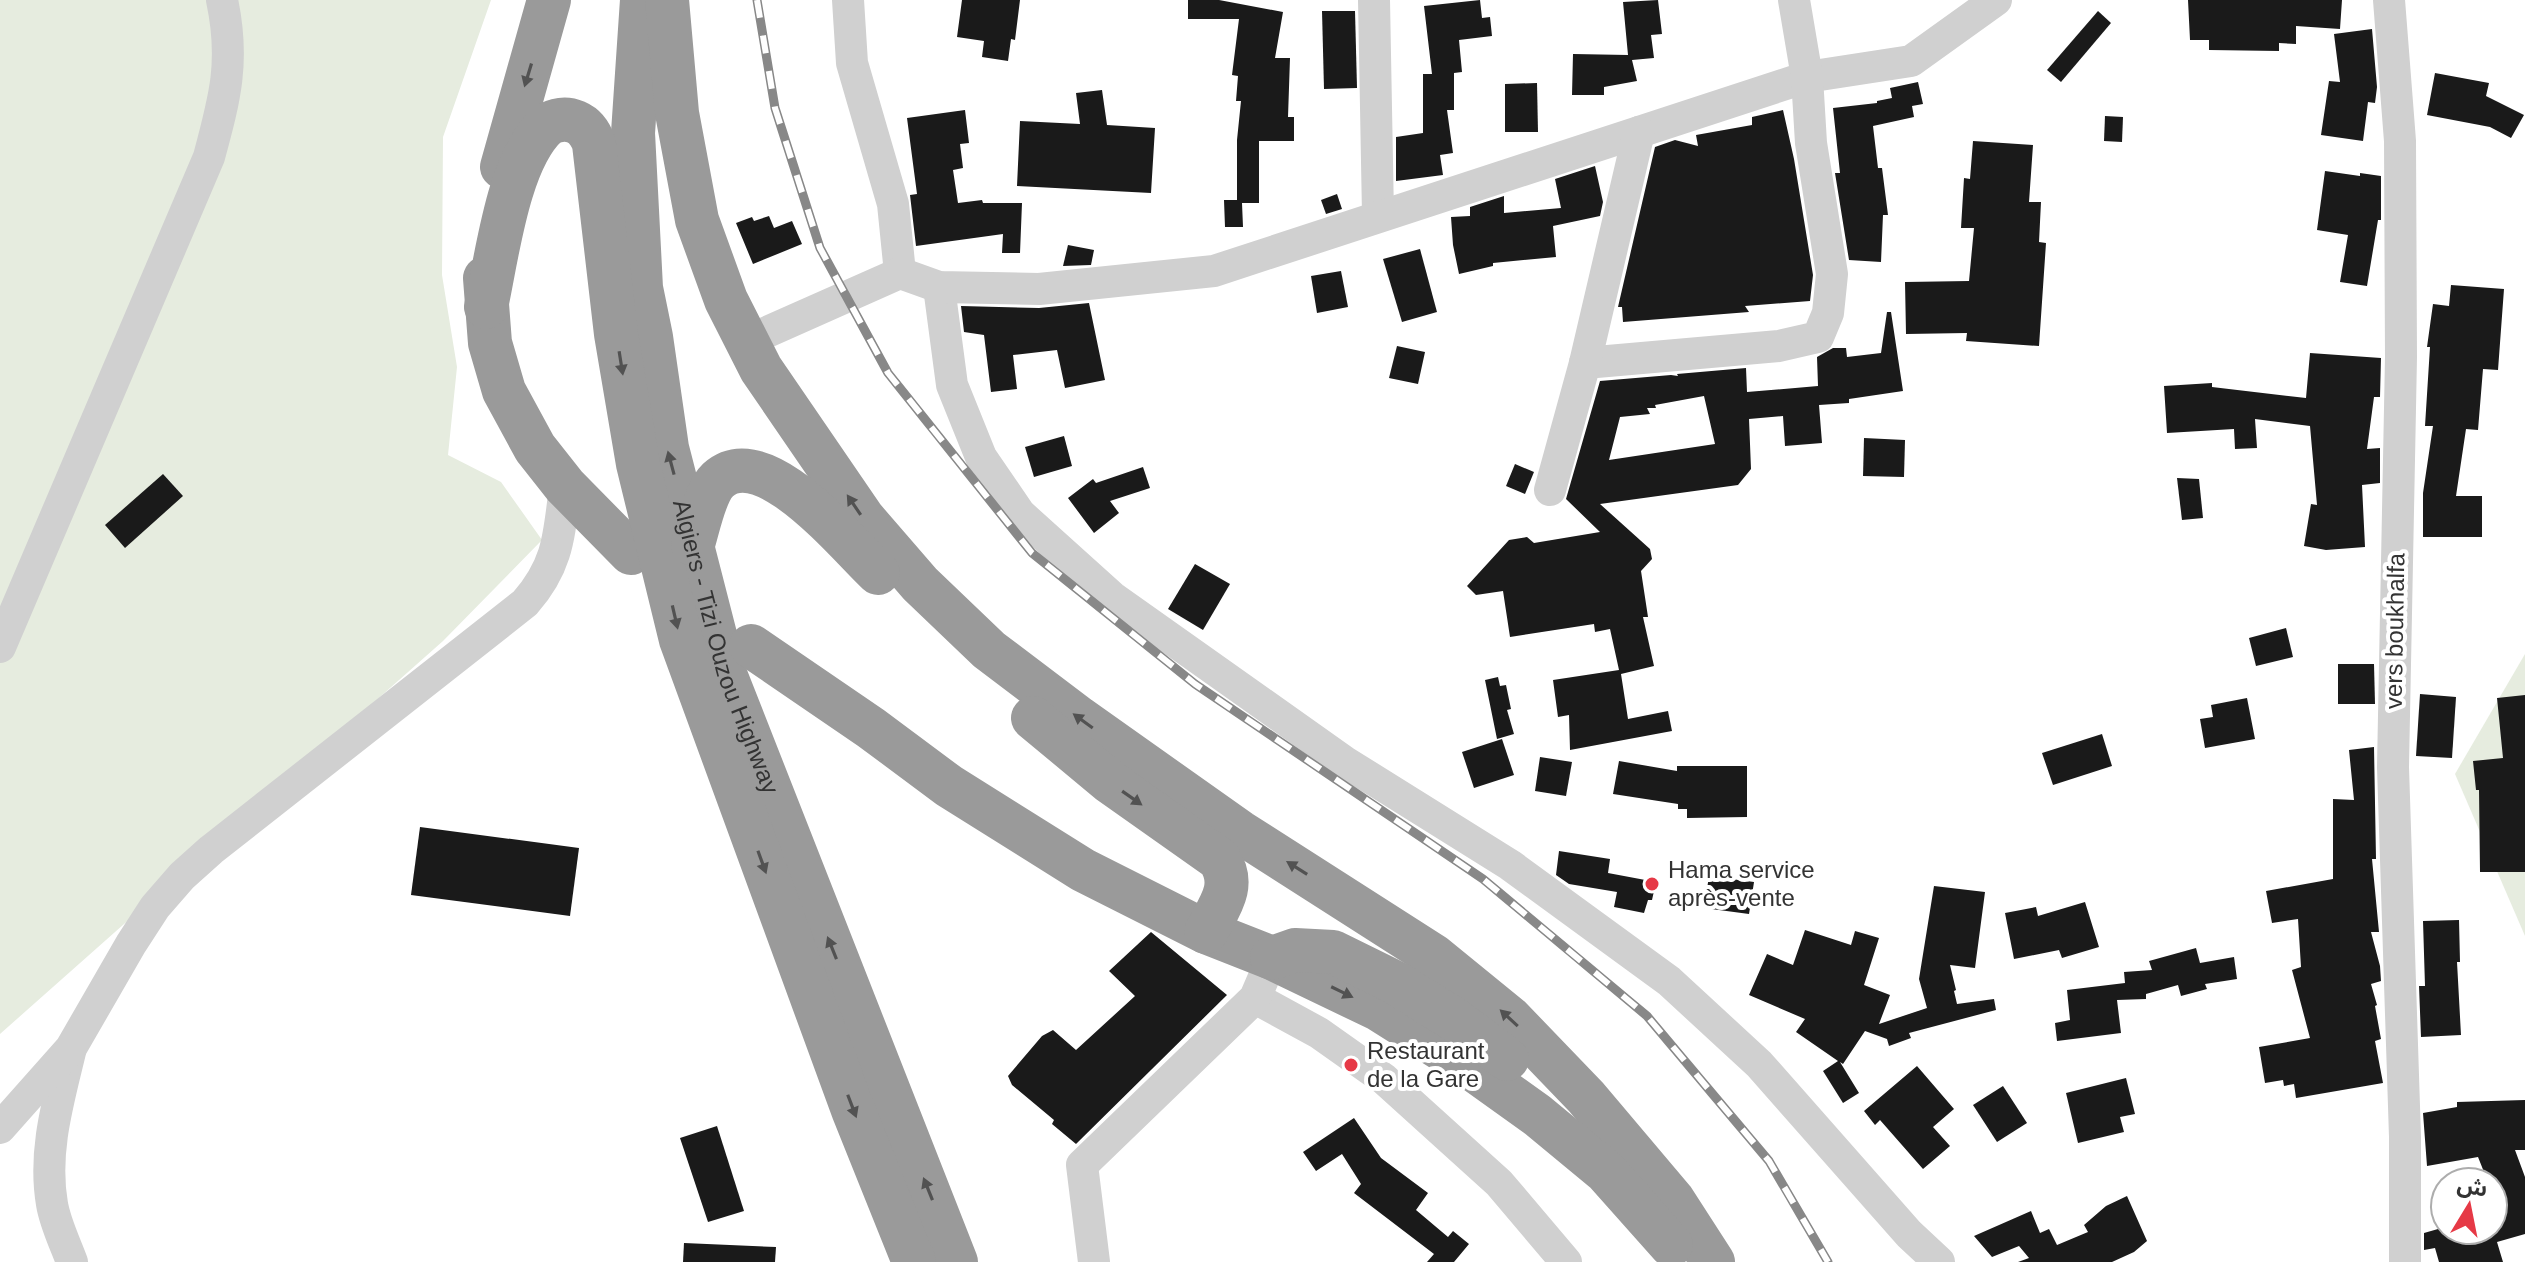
<svg xmlns="http://www.w3.org/2000/svg" width="2525" height="1262" font-family="Helvetica,'Noto Sans Arabic',sans-serif">
  <style>
    .green { fill: #e6ecdf }
    .building { fill: #1a1a1a; fill-rule: evenodd }
    .lines { fill: none; stroke-linecap: round; stroke-linejoin: round }
    .minor { stroke: #d0d0d0; stroke-width: 32 }
    .highway { stroke: #9a9a9a; stroke-width: 44 }
    .rail-casing { stroke: #888; stroke-width: 9 }
    .rail { stroke: #fff; stroke-width: 6; stroke-dasharray: 18; stroke-linecap: butt }
    .oneway { fill: #525252 }
    .poi-dot { fill: #e63946; stroke: #fff; stroke-width: 3 }
    .labels { text-anchor: middle; stroke-width: 8; stroke-linejoin: round; paint-order: stroke }
    .street-label { font-size: 24px; fill: #333; stroke: #fff }
    .poi-label { font-size: 24px; fill: #333; stroke: #fff; text-anchor: start }
  </style>
  <rect width="100%" height="100%" fill="#fff"/>
  <!-- green -->
  <g class="green">
    <path d="M0,0h491l-48,137 -1,138 15,92 -9,88 53,27 41,58 -99,101 -443,393z"/>
    <path d="M2525,654v282l-70,-162z"/>
  </g>
  <!-- building -->
  <g class="building">
    <path d="M962,0h58l-5,40 -4,-1 -3,22 -26,-4 2,-16 -27,-4z"/>
    <path d="M1188,0h31l64,12 -8,46h15l-2,59h6v24h-35v62h-17l1,24h-18l-1,-27h13v-60l4,-39h-5l2,-25 -6,-1 7,-56h-51z"/>
    <path d="M1480,0l2,18 8,-1 2,19 -33,4 3,32 -8,1v37h-7l6,43 -13,2 3,20 -47,6v-44l27,-4v-59h9l-8,-68z"/>
    <path d="M1658,0l4,34 -11,1 3,23 -22,2 5,21 -33,6v8h-32l1,-41 55,1 -5,-53z"/>
    <path d="M2188,0h154l-2,29 -44,-3v18l-17,-1v8l-70,-1v-10h-19z"/>
    <path d="M1322,11h33l2,77 -33,1z"/>
    <path d="M2098,11l13,12 -50,59 -14,-12z"/>
    <path d="M2372,29l5,58 -2,16 -7,-1 -5,39 -42,-6 8,-54 11,1 -6,-48z"/>
    <path d="M2435,73l54,10 -3,13 38,19 -13,23 -21,-11 -63,-12z"/>
    <path d="M1918,82l5,22 -11,2 2,11 -41,9 5,42h4l6,47h-5l-2,47 -32,-2 -14,-87h5l-7,-65 44,-5v-2l15,-3 -2,-10z"/>
    <path d="M1537,83l1,49h-33v-48z"/>
    <path d="M1102,90l5,35 48,3 -4,65 -134,-7 3,-65 60,3 -4,-31z"/>
    <path d="M965,110l4,33 -9,1 3,24 -10,2 5,33 24,-3 1,3h39l-2,50h-18l1,-19 -87,12 -6,-51 7,-1 -10,-76z"/>
    <path d="M1783,110l11,49 19,116 -3,26 -65,5 4,6 -126,10 -1,-15h-4l37,-160 20,-7 23,6 -2,-11 56,-10v-8z"/>
    <path d="M2105,116l18,1 -1,25 -18,-1z"/>
    <path d="M1973,141l60,4 -4,57h12l-2,40 7,1 -7,103 -73,-5 1,-8 -61,1 -1,-52 64,-1 5,-53h-13l3,-50 6,1z"/>
    <path d="M1595,166l8,36 -3,14 -47,10 3,31 -63,6v3l-34,8 -6,-29 -2,-28 19,-1v-9l34,-11v17l57,-5 -6,-29z"/>
    <path d="M2325,171l35,5v-3l21,3v44h-3l-11,66 -27,-4 8,-47 -31,-5z"/>
    <path d="M1337,194l5,15 -16,5 -5,-14z"/>
    <path d="M769,216l5,12 18,-7 10,23 -49,20 -17,-41 16,-6 2,4z"/>
    <path d="M1068,245l26,5 -3,15 -28,1z"/>
    <path d="M1420,249l17,63 -35,10 -19,-63z"/>
    <path d="M1341,271l7,36 -31,6 -6,-37z"/>
    <path d="M2451,285l53,4 -6,81 -15,-1 -5,61 -12,-1 -10,67h26v41h-59v-44l10,-67h-8l5,-79h-3l6,-43 16,2z"/>
    <path d="M1089,303l16,77 -40,8 -8,-38 -44,5 4,34 -26,3 -7,-57 -20,-3 -3,-26 78,2z"/>
    <path d="M1887,312h4l12,79 -54,8v4l-30,2 3,38 -37,3 -2,-30 -34,3 2,50 -13,16 -138,19 50,45 2,10 -11,12 7,46h-5l11,49 -33,8 7,45 40,-8 4,20 -102,19 -1,-35 -11,2 -5,-37 66,-10 -9,-41 -15,3 -1,-8 -84,13 -7,-46 -27,4 -9,-9 42,-46 18,-3 7,6 66,-11 -34,-33 34,-118 71,-6 7,1 -1,-2 69,-6 1,24 71,-6 -1,-29 16,-9h13l1,9 34,-4zM1704,396l11,48 -106,16 11,-43 30,-3 -3,-6h9l-1,-3z"/>
    <path d="M1397,346l28,6 -7,32 -29,-6z"/>
    <path d="M2310,353l71,5 -1,39h-6l-7,52 13,-1v35l-18,2 3,62 -39,3 -22,-4 7,-42 6,1 -7,-79 -55,-7 2,29 -22,1 -1,-20 -67,4 -3,-47 48,-3v4l94,11z"/>
    <path d="M1064,436l8,30 -38,11 -9,-30z"/>
    <path d="M1864,438l41,2 -1,37 -41,-1z"/>
    <path d="M1515,464l19,8 -9,22 -19,-8z"/>
    <path d="M1143,467l7,21 -40,13 9,12 -25,20 -26,-35 25,-19 3,4z"/>
    <path d="M163,474l20,22 -58,52 -20,-23z"/>
    <path d="M2177,478l22,1 4,39 -21,2z"/>
    <path d="M1195,564l35,20 -27,46 -35,-21z"/>
    <path d="M2286,628l7,29 -37,9 -7,-28z"/>
    <path d="M2338,664h36l1,40h-37z"/>
    <path d="M1498,677l2,9 6,-1 5,24 -4,1 7,24 -17,5 -12,-59z"/>
    <path d="M2420,694l36,3 -4,61 -36,-2z"/>
    <path d="M2525,695v177h-45l-1,-82h-3l-3,-29 30,-3 -6,-60z"/>
    <path d="M2247,698l8,41 -50,9 -5,-29 13,-2 -2,-12z"/>
    <path d="M2102,734l10,32 -59,19 -11,-32z"/>
    <path d="M1502,739l12,36 -40,13 -12,-36z"/>
    <path d="M2374,747l2,112h-4l7,73h-8l9,34 1,15 -10,3 6,21 -2,1 6,33 -6,2 8,42 -87,15 -2,-14 -10,2 -1,-6 -18,3 -6,-36 51,-9 -18,-68 9,-3 -3,-48 -26,4 -6,-32 67,-12v-80l21,1 -5,-50z"/>
    <path d="M1540,757l32,5 -6,34 -31,-5z"/>
    <path d="M1619,761l58,10v-5h70v51l-60,1v-9h-9v-5l-65,-10z"/>
    <path d="M420,827l159,21 -9,68 -159,-21z"/>
    <path d="M1559,851l51,8 -2,14 48,9 -4,18h-4l-4,13 -30,-6 3,-15 -48,-8 -13,-9z"/>
    <path d="M1709,876l45,6 -5,32 -45,-6z"/>
    <path d="M1934,886l51,6 -10,76 -25,-3 6,25 -2,1 3,13 37,-5 2,11 -87,23 2,5 -22,8 -2,-7 -22,-8 -22,33 -3,-2 19,31 -16,10 -20,-32 15,-10 -42,-29 9,-13 -56,-24 18,-41 26,11 12,-35 46,15 4,-14 24,7 -15,47 26,10 -11,29 48,-16 -8,-29z"/>
    <path d="M2085,902l14,45 -37,11 -3,-8 -45,9 -9,-46 31,-6 2,9z"/>
    <path d="M2459,920l1,42h-3l4,73 -40,2 -2,-51h6l-2,-65z"/>
    <path d="M1151,932l76,63 -151,149 -24,-20 2,-4 -42,-35 -4,-9 34,-40 11,-6 23,20 59,-54 -26,-25z"/>
    <path d="M2196,948l4,15 34,-6 3,22 -32,5 2,5 -26,7 -3,-11 -32,9v5l-29,1 4,33 -64,8 -2,-18 15,-3 -3,-30 58,-7 -1,-11 28,-2 -3,-9z"/>
    <path d="M1917,1066l37,43 -21,18 17,19 -27,23 -43,-49 -5,5 -11,-14z"/>
    <path d="M2126,1078l9,36 -15,3 4,15 -46,11 -12,-50z"/>
    <path d="M2003,1086l24,37 -30,19 -24,-37z"/>
    <path d="M2525,1100v50h-10l10,27v57l-28,8 6,20h-64l-4,-14 -11,2v-17l21,-6v3h48v-48h-5l-10,-25 -51,9 -4,-53 34,-6v-5z"/>
    <path d="M1354,1118l27,40 47,35 -12,17 32,27 5,-6 16,13 -15,18h-27l7,-8 -80,-61 7,-9 -19,-30 -26,17 -13,-19z"/>
    <path d="M717,1126l27,85 -36,11 -28,-84z"/>
    <path d="M2127,1196l20,45 -13,11 -22,10h-94l11,-4 -10,-12 -27,11 -18,-21 57,-25 9,22 9,-4 8,16 31,-13 -4,-7 22,-19z"/>
    <path d="M684,1243l92,4 -1,15h-92z"/>
  </g>
  <g class="lines">
    <!-- minor -->
    <g class="minor">
      <path d="M848,0l4,63 41,141 7,69"/>
      <path d="M1374,0l4,215"/>
      <path d="M2389,0l11,141 1,216 -8,410 12,370v125"/>
      <path d="M939,287l13,98 29,72 39,57 92,83 233,165 165,103 159,116 90,83 150,170 30,28"/>
      <path d="M747,341l153,-68 39,14 100,2 175,-18 593,-194 104,-16 85,-61"/>
      <path d="M1585,363l194,-17 39,-9 10,-24 4,-39 -21,-131 -4,-66 -13,-77"/>
      <path d="M1550,490l35,-127 54,-231"/>
      <path d="M0,647l209,-490c16,-59 26,-96 13,-157"/>
      <path d="M1255,998l64,35 65,46 115,104 67,79"/>
      <path d="M70,1052c-12,50 -27,100 -18,152 3,19 13,39 20,58"/>
      <path d="M0,1128l71,-80 60,-104 24,-37 27,-31 29,-26 314,-247c34,-39 34,-68 40,-117"/>
      <path d="M1094,1262l-12,-97 173,-167 9,-21"/>
    </g>
    <!-- highway -->
    <g class="highway">
      <path id="s1" d="M642,0l-9,133 8,155 10,49 16,111 58,226 231,588"/>
      <path d="M667,0l10,113 20,107 29,80 35,69 102,149 57,66 69,66 90,68 161,114 194,124 76,62 76,79 87,103 40,62"/>
      <path d="M502,167l47,-167"/>
      <path d="M485,278l5,65 14,48 31,57 30,38 66,67"/>
      <path d="M486,307c11,-50 22,-148 62,-183 20,-10 39,-2 46,20l22,190 22,130 43,176 172,470 61,152"/>
      <path d="M693,544c5,-16 12,-52 25,-64 45,-41 129,64 160,93"/>
      <path d="M751,646l120,82 78,58 134,84 123,62 66,26 106,51 92,58 67,48 69,57 65,73"/>
      <path d="M1033,718l77,64 109,77c18,27 0,48 -13,73"/>
      <path d="M1272,958l23,-8 38,2 63,31 59,37 52,39"/>
    </g>
    <!-- rail casing -->
    <g class="rail-casing">
      <path id="rail" d="M757,0l18,108 45,140 68,125 144,180 163,131 288,195 164,137 122,145 59,101"/>
    </g>
    <!-- rail -->
    <use href="#rail" class="rail"/>
  </g>
  <!-- one-way arrows -->
  <defs><path id="oneway-solid" d="M-6-.8H1V-3.2L6.5 0L1 3.2V.8H-6Z" transform="scale(2)"/></defs>
  <g class="oneway">
    <use href="#oneway-solid" transform="translate(528 75) rotate(107)"/>
    <use href="#oneway-solid" transform="translate(621 363) rotate(81)"/>
    <use href="#oneway-solid" transform="translate(671 463) rotate(-105)"/>
    <use href="#oneway-solid" transform="translate(854 505) rotate(-124)"/>
    <use href="#oneway-solid" transform="translate(675 617) rotate(77)"/>
    <use href="#oneway-solid" transform="translate(1083 721) rotate(-144)"/>
    <use href="#oneway-solid" transform="translate(1132 798) rotate(35)"/>
    <use href="#oneway-solid" transform="translate(762 862) rotate(70)"/>
    <use href="#oneway-solid" transform="translate(1297 868) rotate(-148)"/>
    <use href="#oneway-solid" transform="translate(832 948) rotate(-112)"/>
    <use href="#oneway-solid" transform="translate(1342 992) rotate(26)"/>
    <use href="#oneway-solid" transform="translate(1509 1018) rotate(-137)"/>
    <use href="#oneway-solid" transform="translate(852 1106) rotate(69)"/>
    <use href="#oneway-solid" transform="translate(928 1189) rotate(-112)"/>
  </g>
  <!-- markers -->
  <g class="poi-dot">
    <circle cx="1652" cy="884" r="8"/>
    <circle cx="1351" cy="1065" r="8"/>
  </g>
  <g class="labels">
    <!-- street labels -->
    <g class="street-label">
      <text transform="translate(2395 631) rotate(-89)" y="8">vers boukhalfa</text>
      <text dy="8" stroke="none"><textPath href="#s1" startOffset="658">Algiers - Tizi Ouzou Highway</textPath></text>
    </g>
    <!-- poi labels -->
    <g class="poi-label">
      <text x="1668" y="878">Hama service<tspan x="1668" dy="28">après-vente</tspan></text>
      <text x="1367" y="1059">Restaurant<tspan x="1367" dy="28">de la Gare</tspan></text>
    </g>
  </g>
  <!-- north arrow -->
  <g transform="translate(2469 1206) rotate(10)"><circle r="38" fill="#ffffff" stroke="#adadad" stroke-width="2"/>
  <path d="M0-6L14 30L0 20L-14 30Z" fill="#e63946"/>
  <text y="-12" font-size="22" font-weight="bold" text-anchor="middle" fill="#333333">ش</text>
  </g>
</svg>
